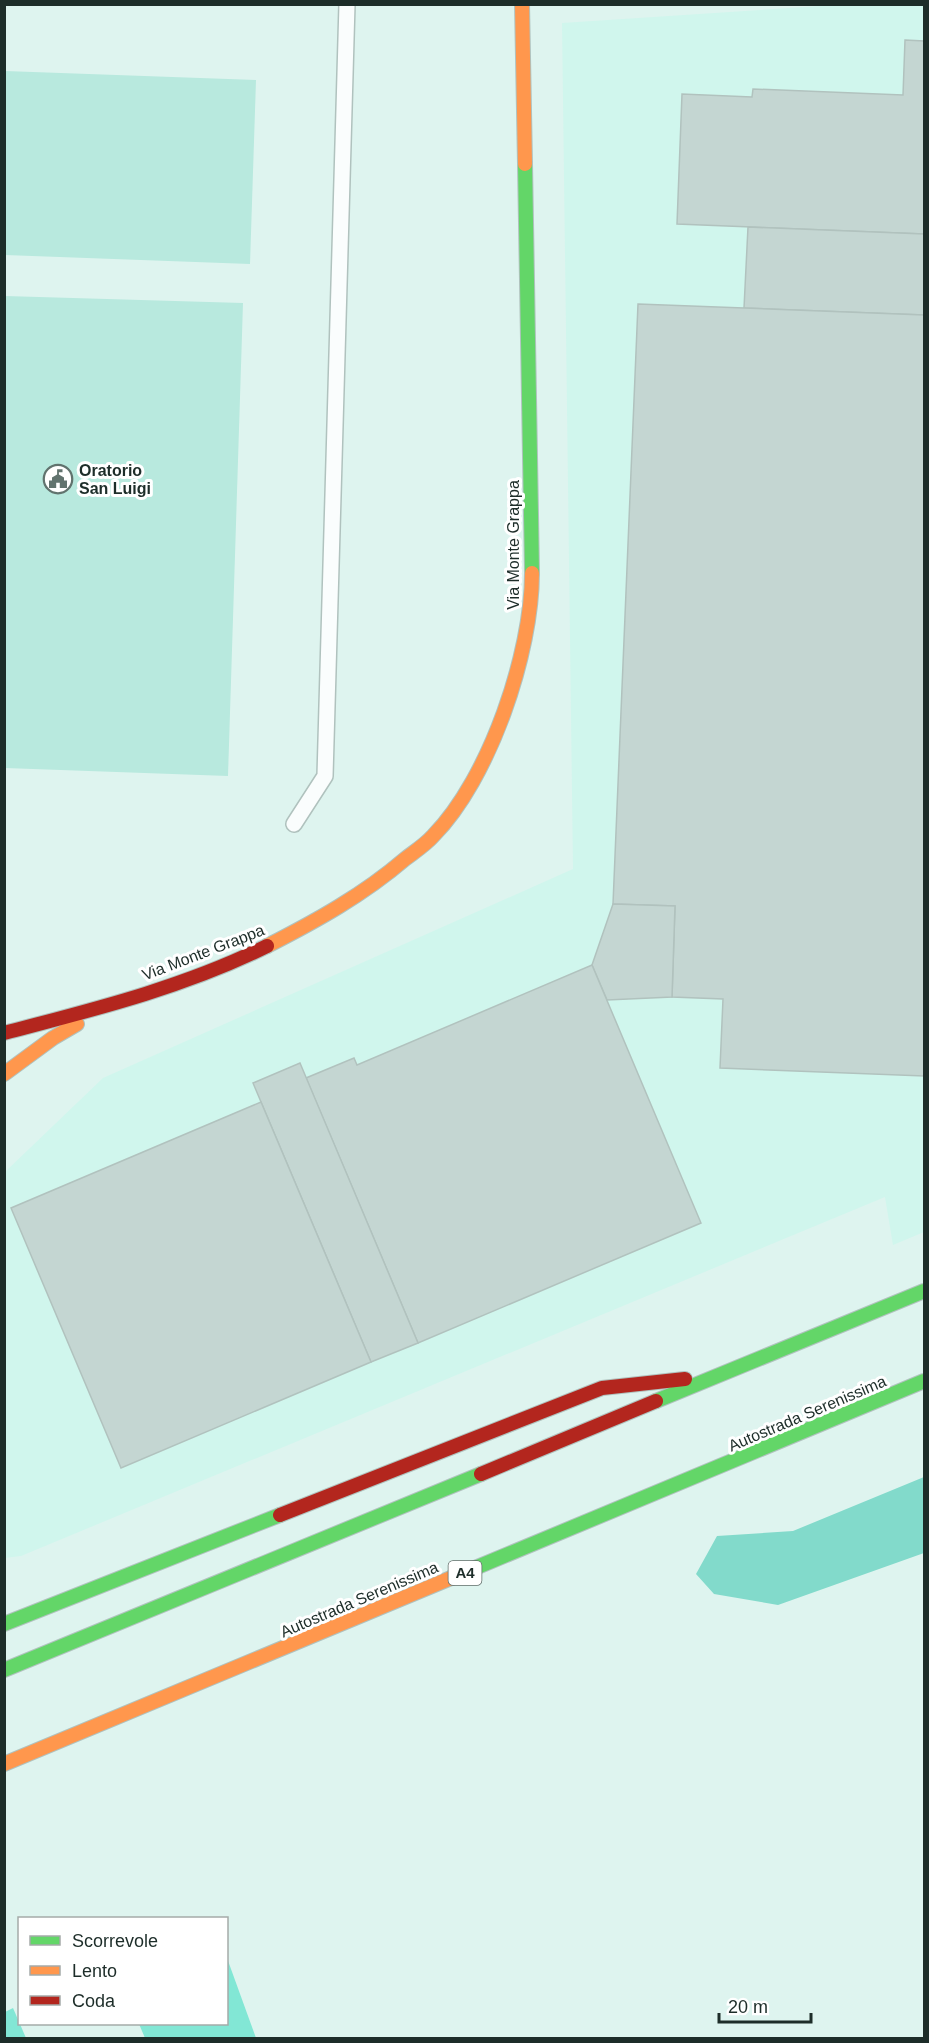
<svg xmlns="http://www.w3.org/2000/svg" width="929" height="2043" font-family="Helvetica,sans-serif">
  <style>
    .built { fill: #d0f6ed }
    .green { fill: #b8e9de }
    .forest { fill: #82dacb }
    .water { fill: #82e7d5 }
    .building { fill: #c4d6d2; stroke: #b1c2be; stroke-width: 1.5 }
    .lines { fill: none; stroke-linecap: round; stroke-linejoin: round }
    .lane-casing { stroke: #b0c2be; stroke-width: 18 }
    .fast-casing { stroke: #b0c2be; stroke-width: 16 }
    .slow-casing { stroke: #b0c2be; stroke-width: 16 }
    .jam-casing { stroke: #b0c2be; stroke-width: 16 }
    .lane { stroke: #fafdfd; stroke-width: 15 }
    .fast { stroke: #63d668; stroke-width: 14 }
    .slow { stroke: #ff974d; stroke-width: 14 }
    .jam { stroke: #b3261e; stroke-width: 14 }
    .labels { text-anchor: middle; stroke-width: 6; stroke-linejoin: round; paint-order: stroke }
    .shield { fill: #fff; stroke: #616c69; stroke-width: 1.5 }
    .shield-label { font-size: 15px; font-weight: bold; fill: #1d2d29 }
    .poi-label { font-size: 16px; font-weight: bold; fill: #1d2d29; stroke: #fff; text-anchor: start }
    .street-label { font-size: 16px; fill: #1d2d29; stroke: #fff }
  </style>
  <rect width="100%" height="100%" fill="#def4ef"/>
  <!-- built -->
  <path class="built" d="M835,5h89v1227l-31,13 -8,-48 -864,359 -16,2v-386l98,-94 470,-209 -11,-846z"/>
  <!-- green -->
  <g class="green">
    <path d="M5,71l251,9 -6,184 -245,-9z"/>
    <path d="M5,296l238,7 -15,473 -223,-8z"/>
  </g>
  <!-- forest -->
  <path class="forest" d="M924,1477v76l-146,52 -64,-11 -18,-20 21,-38 76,-5z"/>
  <!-- water -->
  <g class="water">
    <path d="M227,1958l29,80h-111l-6,-14h87z"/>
    <path d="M13,2008l13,30h-21v-26z"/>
  </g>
  <!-- building -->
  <g class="building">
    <path d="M905,40l19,1v193l-247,-10 5,-130 70,3 1,-8 150,6z"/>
    <path d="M748,227l176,7v81l-180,-7z"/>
    <path d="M638,304l286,11v761l-204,-8 3,-69 -51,-2 3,-91 -62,-2z"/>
    <path d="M613,904l62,2 -3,91 -65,3 -15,-35z"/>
    <path d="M592,965l109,258 -283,120 -112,-265 48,-20 3,7z"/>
    <path d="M300,1063l118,280 -47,19 -118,-279z"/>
    <path d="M261,1102l110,260 -250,106 -110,-260z"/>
  </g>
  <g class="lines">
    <!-- lane casing -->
    <g class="lane-casing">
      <path id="lane" d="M294,824l31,-48 22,-772"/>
    </g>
    <!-- fast casing -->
    <g class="fast-casing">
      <g id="fast">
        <path d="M525,164l7,409"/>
        <path d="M656,1401l268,-110"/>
        <path d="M451,1578l473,-197"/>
        <path d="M4,1624l276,-109"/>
        <path d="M4,1670l477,-196"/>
      </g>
    </g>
    <!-- slow casing -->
    <g class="slow-casing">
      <g id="slow">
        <path d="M522,4l3,160"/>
        <path d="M267,946c49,-25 96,-51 138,-87 9,-7 20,-14 28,-23 57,-58 99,-183 99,-263"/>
        <path d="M4,1074l49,-36 24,-14"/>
        <path d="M4,1764l447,-186"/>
      </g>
    </g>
    <!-- jam casing -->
    <g class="jam-casing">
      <g id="jam">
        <path d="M4,1033c88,-23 181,-46 263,-87"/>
        <path d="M481,1474l175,-73"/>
        <path d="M280,1515l322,-127 83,-9"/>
      </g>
    </g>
    <!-- lane -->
    <use href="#lane" class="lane"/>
    <!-- fast -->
    <use href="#fast" class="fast"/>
    <!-- slow -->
    <use href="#slow" class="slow"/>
    <!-- jam -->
    <use href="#jam" class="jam"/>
  </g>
  <!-- icons -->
  <defs>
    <g id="civic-ring" transform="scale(1.5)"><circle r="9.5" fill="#fff" stroke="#61736e" stroke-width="1.5"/><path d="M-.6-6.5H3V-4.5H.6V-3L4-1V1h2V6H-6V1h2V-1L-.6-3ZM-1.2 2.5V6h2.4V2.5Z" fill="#61736e"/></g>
  </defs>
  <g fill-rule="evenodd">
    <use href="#civic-ring" x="58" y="479"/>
  </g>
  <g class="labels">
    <!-- shield labels -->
    <rect class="shield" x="448.5" y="1561" width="33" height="24" rx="4.5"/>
    <g class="shield-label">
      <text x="465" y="1578">A4</text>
    </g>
    <!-- poi labels -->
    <g class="poi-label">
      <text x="79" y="476">Oratorio<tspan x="79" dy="18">San Luigi</tspan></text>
    </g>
    <!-- street labels -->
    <g class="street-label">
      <text transform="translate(513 545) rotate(-90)" y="6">Via Monte Grappa</text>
      <text transform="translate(203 952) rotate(-21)" y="6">Via Monte Grappa</text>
      <text transform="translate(807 1413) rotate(-23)" y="6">Autostrada Serenissima</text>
      <text transform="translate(359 1599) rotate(-23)" y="6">Autostrada Serenissima</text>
    </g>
  </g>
  <!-- border -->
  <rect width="929" height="2043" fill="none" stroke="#1d2d29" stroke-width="12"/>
  <!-- legend -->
  <rect x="18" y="1917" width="210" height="108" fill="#ffffff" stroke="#a5aba9" stroke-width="1.5"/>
  <rect x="30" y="1936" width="30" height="9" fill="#63d668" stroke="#a5aba9" stroke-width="1.5"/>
  <text x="72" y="1947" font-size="18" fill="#1d2d29">Scorrevole</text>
  <rect x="30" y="1966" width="30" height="9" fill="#ff974d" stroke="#a5aba9" stroke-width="1.5"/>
  <text x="72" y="1977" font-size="18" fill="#1d2d29">Lento</text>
  <rect x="30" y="1996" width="30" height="9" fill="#b3261e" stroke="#a5aba9" stroke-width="1.5"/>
  <text x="72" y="2007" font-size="18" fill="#1d2d29">Coda</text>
  <!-- scale -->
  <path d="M719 2013v9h92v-9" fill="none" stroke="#1d2d29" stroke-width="3"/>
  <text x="728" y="2013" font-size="18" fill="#1d2d29" stroke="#ffffff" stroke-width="4.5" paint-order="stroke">20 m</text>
</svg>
